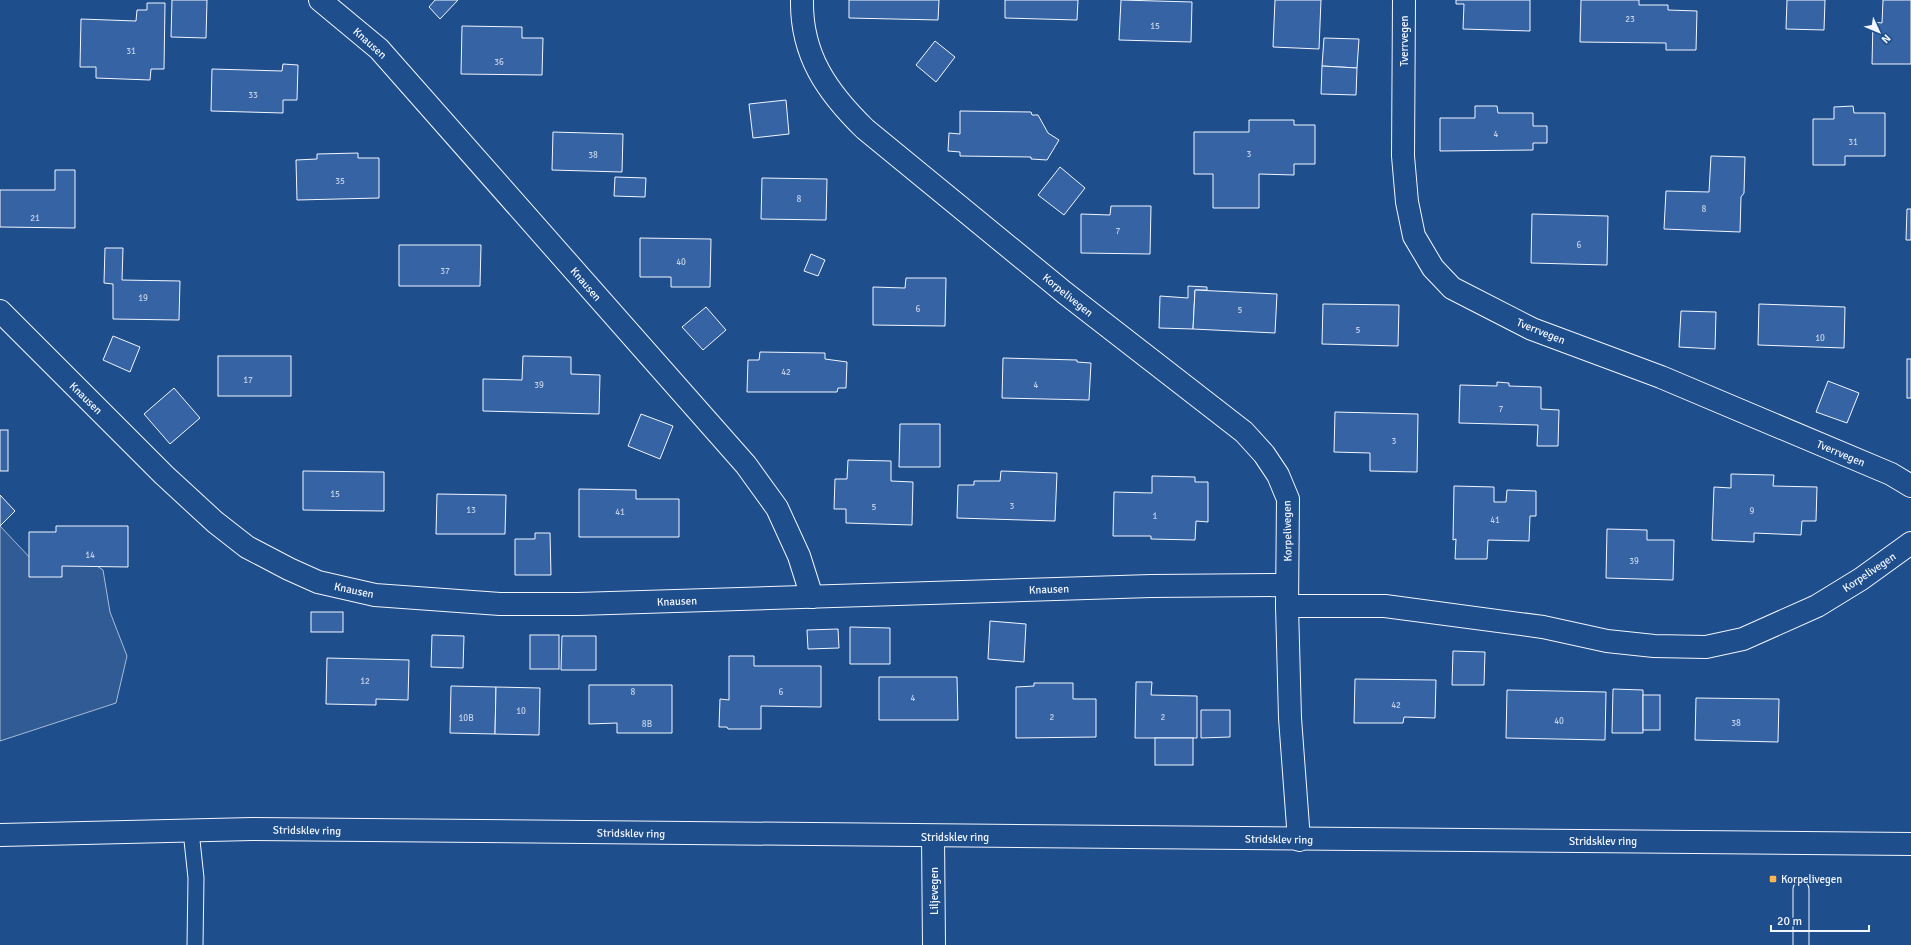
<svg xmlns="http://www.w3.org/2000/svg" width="1911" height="945" font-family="Signika,sans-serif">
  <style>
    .built { fill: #305b95; stroke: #a8bbd7 }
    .building { fill: #3563a3; stroke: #f2f6ff }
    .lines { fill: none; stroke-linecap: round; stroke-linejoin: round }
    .service-casing { stroke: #f2f6ff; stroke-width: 17 }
    .minor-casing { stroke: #f2f6ff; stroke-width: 24 }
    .tertiary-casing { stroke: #f2f6ff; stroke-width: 24 }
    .service { stroke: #1f4e8c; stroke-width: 15 }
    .minor { stroke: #1f4e8c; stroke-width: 22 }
    .tertiary { stroke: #1f4e8c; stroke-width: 22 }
    .poi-dot { fill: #ffb74d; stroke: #1f4e8c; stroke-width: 1.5 }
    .labels { text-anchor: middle; stroke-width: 3; stroke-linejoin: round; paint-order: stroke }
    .number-label { font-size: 9px; fill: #c3d1e8 }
    .street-label { font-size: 11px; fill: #f2f6ff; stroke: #1f4e8c }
    .poi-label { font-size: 11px; fill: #f2f6ff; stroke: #1f4e8c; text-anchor: start }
  </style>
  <rect width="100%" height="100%" fill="#1f4e8c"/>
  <!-- built -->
  <path class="built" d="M0,526l34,36 44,-9 25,17 7,42 17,44 -11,47 -116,38z"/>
  <!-- building -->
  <g class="building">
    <path d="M172,0h35l-1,38 -35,-1z"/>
    <path d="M435,0h23l-18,19 -11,-12z"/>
    <path d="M849,0h90l-1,20 -89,-2z"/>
    <path d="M1005,0h73l-1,20 -72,-2z"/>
    <path d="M1121,0l71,2 -1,40 -72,-2z"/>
    <path d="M1275,0h46l-2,49 -46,-2z"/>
    <path d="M1456,0h74v31l-67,-2 1,-25h-8z"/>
    <path d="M1581,0h58v5h29v5l29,1 -1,39h-30v-7l-86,-1z"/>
    <path d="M1787,0h38l-1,30 -38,-1z"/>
    <path d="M1883,0h28v64h-39l1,-42 9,1z"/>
    <path d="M147,3h18l-1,66h-13l-1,11 -54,-2v-11h-16l1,-48 55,2 1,-11h10z"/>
    <path d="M462,26l60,1v11h21l-1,37 -81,-1z"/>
    <path d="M1324,38l35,1 -2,29 -35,-2z"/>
    <path d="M935,41l20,16 -19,25 -20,-17z"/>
    <path d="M283,64l15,1 -1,35h-14v13l-72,-2 1,-42 70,2z"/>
    <path d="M1322,66l35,2 -1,27 -35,-1z"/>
    <path d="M786,100l3,34 -36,4 -4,-34z"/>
    <path d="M1475,106h22l1,7h35v13h14v17h-14v7l-93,1v-33h35z"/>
    <path d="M1853,106l1,7h31v43h-40v9h-32v-46h21v-12z"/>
    <path d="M960,111l71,1 1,3h6l10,18 11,7 -12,20 -16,-1v-2l-71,-1v-4l-12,-1 1,-18 11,1z"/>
    <path d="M1249,120h45v5h21v39h-21v11l-35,-1v34h-46v-34h-19v-42h55z"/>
    <path d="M553,132l70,2 -1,38 -70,-2z"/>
    <path d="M358,153v5h21v40l-82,2 -1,-40 21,-1v-5z"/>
    <path d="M1711,156l34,1 -1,36 -3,4 -1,35 -76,-3 2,-38 43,1z"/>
    <path d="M1060,167l25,21 -21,27 -26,-20z"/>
    <path d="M55,170h20v58l-75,-1v-37h55z"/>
    <path d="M615,177l31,1 -1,19 -31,-1z"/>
    <path d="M762,178l65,1 -1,41 -65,-1z"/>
    <path d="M1111,206h40l-1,48 -69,-1v-39l29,1z"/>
    <path d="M1907,209h4v31h-5z"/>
    <path d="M1532,214l76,2 -1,49 -76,-2z"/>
    <path d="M640,238l71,1 -1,48h-39v-10h-31z"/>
    <path d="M399,245h82l-1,41h-81z"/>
    <path d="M105,248h18l-1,32 58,1 -1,39 -66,-1v-35l-9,-1z"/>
    <path d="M811,254l14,6 -7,16 -14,-5z"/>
    <path d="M906,278h40l-1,48 -72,-1v-38l32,1z"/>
    <path d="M1188,286l19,1v3h-12l-2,39 -34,-1 1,-32 28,2z"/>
    <path d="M1195,290l82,4 -2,39 -82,-4z"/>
    <path d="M1323,304l76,1 -1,41 -76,-2z"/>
    <path d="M1759,304l86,3 -1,41 -86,-3z"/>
    <path d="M706,307l20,23 -23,20 -21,-23z"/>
    <path d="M1681,311l35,1 -1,37 -36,-2z"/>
    <path d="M113,336l27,11 -10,25 -27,-12z"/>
    <path d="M760,352l65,1v6l22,3 -1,26h-8l-1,4h-90l1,-32h11z"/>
    <rect x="218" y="356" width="73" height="40"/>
    <path d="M523,356l48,1v17l29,1 -1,39 -116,-3v-32l39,1z"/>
    <path d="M1003,358l74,2v2l14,1 -2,37 -87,-2z"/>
    <rect x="1907" y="359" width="4" height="39"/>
    <path d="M1828,381l31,12 -12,30 -31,-11z"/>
    <path d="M1497,382l12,1v3l32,1v22l18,1 -1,36h-21l1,-21 -79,-2 1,-38 37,1z"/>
    <path d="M174,388l26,30 -30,26 -26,-30z"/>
    <path d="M1335,412l83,2 -1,58 -47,-1v-18l-36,-1z"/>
    <path d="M641,414l32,12 -13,33 -32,-13z"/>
    <path d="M900,424h40v43h-41z"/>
    <rect x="0" y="430" width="8" height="41"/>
    <path d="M848,460l43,1v20l22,1 -1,43 -66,-2v-14h-12l1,-30h12z"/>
    <path d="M303,471l81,1v39l-81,-1z"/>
    <path d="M1001,471l56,2 -2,48 -98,-3 1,-33h16v-4h26z"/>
    <path d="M1731,474l43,1 -1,11 44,1 -1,34h-14l-1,14 -47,-2v9l-42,-2 2,-53 17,1z"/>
    <path d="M1152,476l43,1v5h13v40l-12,-1 -1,19 -44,-1v-3h-38l1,-44 38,1z"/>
    <path d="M1454,486l40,1v15h12l1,-12 29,1v25h-6l-1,25 -41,-1 -1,19h-32l1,-20 -3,1z"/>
    <path d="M579,489l57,1v9h43v38h-100z"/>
    <path d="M437,494l69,1 -1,39h-69z"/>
    <path d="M0,495l15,16 -15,15z"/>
    <path d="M56,526h72v41l-66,-1v11h-33v-45h27z"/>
    <path d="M1607,529l40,1v10h27l-1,40 -67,-2z"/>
    <path d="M535,533h15l1,42h-36v-36h20z"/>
    <rect x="311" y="612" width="32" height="20"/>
    <path d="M990,621l36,3 -2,38 -36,-3z"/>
    <path d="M850,627l40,1v36h-40z"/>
    <path d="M838,629l1,19 -31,1 -1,-19z"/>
    <path d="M432,635l32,1 -1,32 -32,-1z"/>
    <rect x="530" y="635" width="29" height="34"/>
    <path d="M562,636h34v34h-35z"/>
    <path d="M1453,651l32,1 -1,33h-32z"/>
    <path d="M729,656h25v10h67v41l-60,-1v23h-33l-1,-2h-8l1,-28 9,1z"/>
    <path d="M327,658l82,2 -1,40 -32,-1v6l-50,-1z"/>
    <path d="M879,677h78l1,43h-79z"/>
    <path d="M1355,679l81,1 -1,38 -31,-1 -1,6h-49z"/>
    <path d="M1136,682h16l-1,13 46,1v42h-62z"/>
    <path d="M1034,683h39v16h23v38l-80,1v-51l18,-1z"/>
    <path d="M589,685h83v48h-55v-10l-28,1z"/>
    <path d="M451,686l45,1 -1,47 -45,-1z"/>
    <path d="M496,687l44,1 -1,47 -44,-1z"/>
    <path d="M1613,689l30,1v43h-31z"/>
    <path d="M1507,690l99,2 -1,48 -99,-2z"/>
    <rect x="1643" y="695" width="17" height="35"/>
    <path d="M1696,698l83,1 -1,43 -83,-2z"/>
    <path d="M1201,710h29v27l-29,1z"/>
    <rect x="1155" y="738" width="38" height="27"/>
  </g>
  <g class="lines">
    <!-- service casing -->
    <g class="service-casing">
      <g id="service">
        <path d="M191,831l5,47 -1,67"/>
        <path d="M1801,889v56"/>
      </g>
    </g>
    <!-- minor casing -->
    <g class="minor-casing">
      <g id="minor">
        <path d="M320,0l59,49 367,416 31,43 22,48 13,41"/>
        <path d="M802,0c-1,55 25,92 63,129l200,164 179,139 20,22 14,21 10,24 -1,107 3,112 9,122"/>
        <path d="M1404,0l-1,156 4,46 7,34 19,32 19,20 80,41 129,48 230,97 20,12"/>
        <path d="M0,311l164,164 51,47 32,25 42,22 29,13 57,13 125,9h78l573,-18 136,-1"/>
        <path d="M1287,606h98l158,21 64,14 47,5 52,1 37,-8 74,-33 44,-27 50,-36"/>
        <path d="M933,836l1,109"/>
      </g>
    </g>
    <!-- tertiary casing -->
    <g class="tertiary-casing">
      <path id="tertiary" d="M0,835l252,-6 1659,15"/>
    </g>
    <!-- service -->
    <use href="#service" class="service"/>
    <!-- minor -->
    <use href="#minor" class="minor"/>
    <!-- tertiary -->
    <use href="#tertiary" class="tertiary"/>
  </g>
  <!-- markers -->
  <rect class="poi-dot" x="1769" y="875" width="8" height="8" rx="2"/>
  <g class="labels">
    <!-- number labels -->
    <g class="number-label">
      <text x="1630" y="22">23</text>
      <text x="1155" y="29">15</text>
      <text x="131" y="54">31</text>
      <text x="499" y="65">36</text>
      <text x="253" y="98">33</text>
      <text x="1496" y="137">4</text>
      <text x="1853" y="145">31</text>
      <text x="1249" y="157">3</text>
      <text x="593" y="158">38</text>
      <text x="340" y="184">35</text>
      <text x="799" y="202">8</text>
      <text x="1704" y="212">8</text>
      <text x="35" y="221">21</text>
      <text x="1118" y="234">7</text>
      <text x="1579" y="248">6</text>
      <text x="681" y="265">40</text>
      <text x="445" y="274">37</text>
      <text x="143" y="301">19</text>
      <text x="918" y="312">6</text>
      <text x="1240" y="313">5</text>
      <text x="1358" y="333">5</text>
      <text x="1820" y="341">10</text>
      <text x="786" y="375">42</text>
      <text x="248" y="383">17</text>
      <text x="539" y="388">39</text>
      <text x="1036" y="388">4</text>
      <text x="1501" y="412">7</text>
      <text x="1394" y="444">3</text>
      <text x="335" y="497">15</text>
      <text x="1012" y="509">3</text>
      <text x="874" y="510">5</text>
      <text x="471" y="513">13</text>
      <text x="1752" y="514">9</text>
      <text x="620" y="515">41</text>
      <text x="1155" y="519">1</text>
      <text x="1495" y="523">41</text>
      <text x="90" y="558">14</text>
      <text x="1634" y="564">39</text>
      <text x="365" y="684">12</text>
      <text x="633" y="695">8</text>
      <text x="781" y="695">6</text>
      <text x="913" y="701">4</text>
      <text x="1396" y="708">42</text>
      <text x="521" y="714">10</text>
      <text x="1052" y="720">2</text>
      <text x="1163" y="720">2</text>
      <text x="466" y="721">10B</text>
      <text x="1559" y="724">40</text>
      <text x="1736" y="726">38</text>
      <text x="647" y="727">8B</text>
    </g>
    <!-- street labels -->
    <g class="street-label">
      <text transform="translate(1404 41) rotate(-90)" y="4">Tverrvegen</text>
      <text transform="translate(370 43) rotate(42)" y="4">Knausen</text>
      <text transform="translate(586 284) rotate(49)" y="4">Knausen</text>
      <text transform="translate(1068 295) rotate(39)" y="4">Korpelivegen</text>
      <text transform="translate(1541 331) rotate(22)" y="4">Tverrvegen</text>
      <text transform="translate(86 398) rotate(44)" y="4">Knausen</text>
      <text transform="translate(1841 453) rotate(23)" y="4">Tverrvegen</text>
      <text transform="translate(1287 531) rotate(-91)" y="4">Korpelivegen</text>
      <text transform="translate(1869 572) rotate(-34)" y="4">Korpelivegen</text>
      <text transform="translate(1049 589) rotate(-2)" y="4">Knausen</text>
      <text transform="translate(354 590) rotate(12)" y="4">Knausen</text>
      <text transform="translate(677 601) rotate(-2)" y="4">Knausen</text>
      <text transform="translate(307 830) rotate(1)" y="4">Stridsklev ring</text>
      <text transform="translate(631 833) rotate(1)" y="4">Stridsklev ring</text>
      <text x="955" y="841">Stridsklev ring</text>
      <text transform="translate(1279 839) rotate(1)" y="4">Stridsklev ring</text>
      <text x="1603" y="845">Stridsklev ring</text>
      <text transform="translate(934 891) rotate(-90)" y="4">Liljevegen</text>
    </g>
    <!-- poi labels -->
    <g class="poi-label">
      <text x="1781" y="883">Korpelivegen</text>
    </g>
  </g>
  <!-- north arrow -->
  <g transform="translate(1879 32) rotate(134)" stroke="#1f4e8c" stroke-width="3" paint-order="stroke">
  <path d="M0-3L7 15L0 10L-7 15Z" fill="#f2f6ff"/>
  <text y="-6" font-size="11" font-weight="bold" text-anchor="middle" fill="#f2f6ff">N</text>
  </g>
  <!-- scale -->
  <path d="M1771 925v6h98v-6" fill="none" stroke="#f2f6ff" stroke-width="2"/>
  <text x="1777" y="925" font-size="12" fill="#f2f6ff" stroke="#1f4e8c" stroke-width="3" paint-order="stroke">20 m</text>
</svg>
